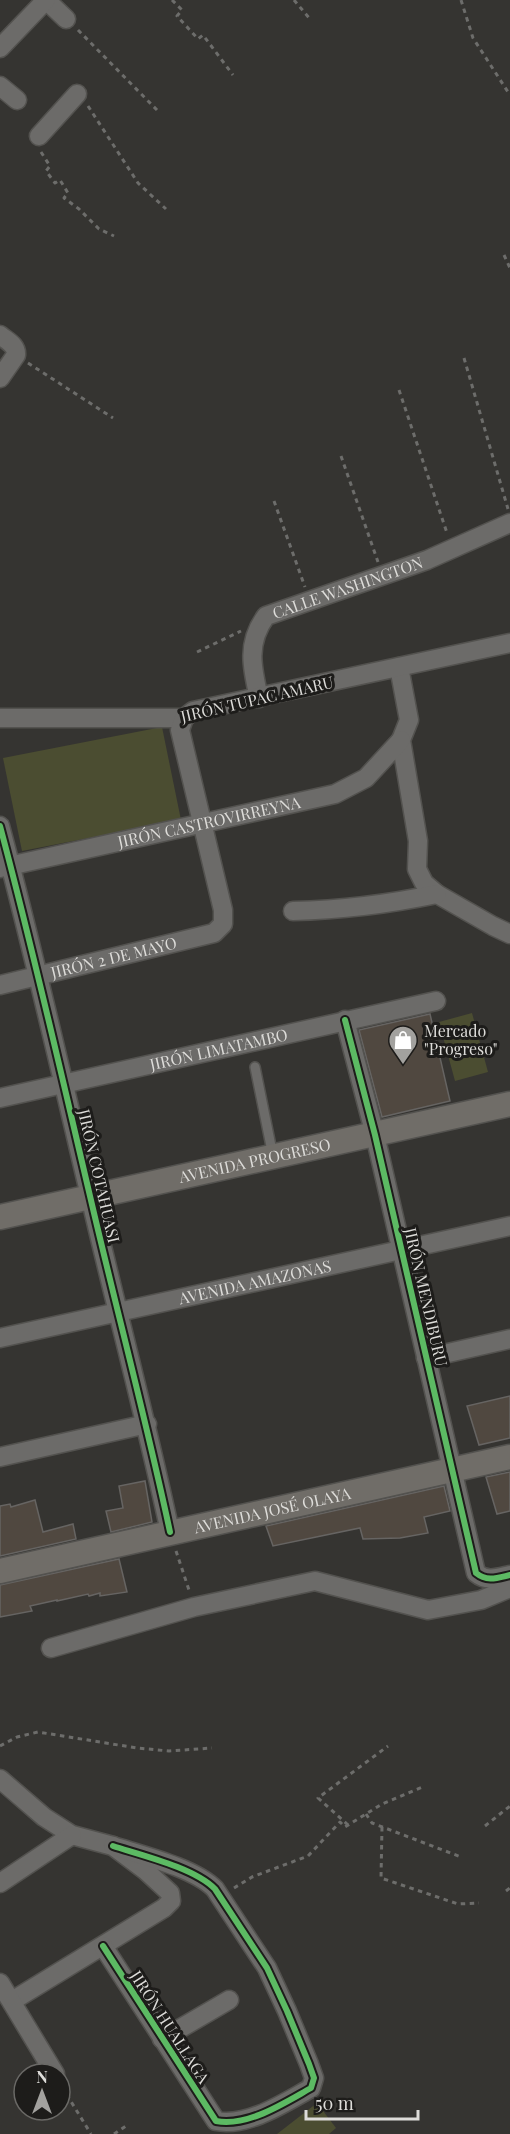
<svg xmlns="http://www.w3.org/2000/svg" width="510" height="2134" font-family="'Playfair Display',serif">
  <style>
    .green { fill: #4b4d31 }
    .building { fill: #504840; stroke: #666462; stroke-width: 1.5 }
    .lines { fill: none; stroke-linecap: round; stroke-linejoin: round }
    .lane-casing { stroke: #53524f; stroke-width: 12 }
    .street-casing { stroke: #53524f; stroke-width: 21 }
    .secondary-casing { stroke: #53524f; stroke-width: 27 }
    .path { stroke: #6d6d6b; stroke-width: 3; stroke-dasharray: 4.5 4.5; stroke-linecap: butt }
    .lane { stroke: #6c6b69; stroke-width: 9 }
    .street { stroke: #6c6b69; stroke-width: 18 }
    .secondary { stroke: #706d68; stroke-width: 24 }
    .cycleway-casing { stroke: #1d1c1a; stroke-width: 10 }
    .cycleway { stroke: #5cba63; stroke-width: 6 }
    .labels { text-anchor: middle; stroke-width: 6; stroke-linejoin: round; paint-order: stroke }
    .street-label { font-size: 16px; fill: #dddcd9; stroke: #1d1c1a }
    .poi-label { font-size: 16px; fill: #dddcd9; stroke: #1d1c1a; text-anchor: start }
  </style>
  <rect width="100%" height="100%" fill="#353431"/>
  <!-- green -->
  <g class="green">
    <path d="M162,727l19,93 -159,31 -19,-93z"/>
    <path d="M472,1013l16,59 -33,9 -16,-59z"/>
    <path d="M317,2103l19,25 -7,6h-52z"/>
  </g>
  <!-- building -->
  <g class="building">
    <path d="M430,1014l20,87 -68,16 -23,-87z"/>
    <path d="M510,1396v42l-31,7 -12,-39z"/>
    <path d="M510,1472v39l-13,3 -11,-37z"/>
    <path d="M145,1481l7,41 -41,10 -5,-21 17,-3 -4,-22z"/>
    <path d="M444,1486l6,25 -26,6 4,16 -28,5 -37,1 -3,-11 -87,18 -7,-20z"/>
    <path d="M35,1500l8,32 30,-8 3,15 -76,17v-50l10,-2 1,3z"/>
    <path d="M119,1559l8,33 -27,4v-3l-11,3 -1,-2 -31,7v-1l-27,6 2,5 -32,6v-32z"/>
  </g>
  <g class="lines">
    <!-- lane casing -->
    <g class="lane-casing">
      <path id="lane" d="M255,1067l18,89"/>
    </g>
    <!-- street casing -->
    <g class="street-casing">
      <g id="street">
        <path d="M46,0l20,19"/>
        <path d="M0,48l46,-48"/>
        <path d="M0,86l17,14"/>
        <path d="M39,136l38,-42"/>
        <path d="M0,335c7,6 17,10 16,20l-16,23"/>
        <path d="M399,667l10,53 -8,20 17,101 -1,28 7,14 13,11 56,32 17,8"/>
        <path id="s1" d="M259,698c-7,-30 -13,-55 7,-82l161,-56 83,-37"/>
        <path d="M0,718h184l9,-7 317,-68"/>
        <path d="M0,826c33,123 61,247 90,370 26,112 56,223 80,336"/>
        <path id="s2" d="M0,868l335,-74 31,-16 35,-38"/>
        <path d="M293,911c48,-1 96,-7 144,-17"/>
        <path id="s3" d="M0,985l214,-52 9,-9v-14l-43,-180 4,-12"/>
        <path d="M345,1020l30,115 101,438c11,9 21,5 34,2"/>
        <path id="s4" d="M0,1098l436,-97"/>
        <path id="s5" d="M0,1338l510,-112"/>
        <path d="M426,1358l84,-19"/>
        <path d="M0,1457l147,-33"/>
        <path d="M51,1648l143,-41 121,-26 113,29 53,-10 29,-12"/>
        <path d="M0,1779l44,38 28,18 41,11 32,24 25,23 1,8 -7,7 -152,93"/>
        <path d="M0,1883l72,-48"/>
        <path d="M103,1946l113,175c32,6 68,-18 95,-33l3,-10 -5,-14 -22,-53 -20,-43 -52,-79c-20,-21 -74,-34 -102,-43"/>
        <path d="M0,1983l55,91"/>
        <path d="M162,2039l67,-39"/>
      </g>
    </g>
    <!-- secondary casing -->
    <g class="secondary-casing">
      <g id="secondary">
        <path id="s6" d="M0,1217l510,-113"/>
        <path id="s7" d="M0,1571l510,-114"/>
      </g>
    </g>
    <!-- path -->
    <g class="path">
      <path d="M172,0l10,10 -5,6 21,23 5,-4 30,40"/>
      <path d="M294,0l16,19"/>
      <path d="M461,0l12,38 35,54"/>
      <path d="M78,30l79,80"/>
      <path d="M88,106l50,77 28,26"/>
      <path d="M41,152l9,14 -4,5 9,12 5,-3 8,13 -4,5 15,11 20,20 15,7"/>
      <path d="M504,255l6,13"/>
      <path d="M464,358l44,151"/>
      <path d="M28,363l85,55"/>
      <path d="M399,390l48,143"/>
      <path d="M341,456l37,106"/>
      <path d="M274,501l31,86"/>
      <path d="M197,652l44,-21"/>
      <path d="M176,1551l14,42"/>
      <path d="M0,1746l17,-9 21,-5 99,16 32,3 43,-3"/>
      <path d="M366,1814l6,9 89,34"/>
      <path d="M348,1825l-30,-27 70,-52"/>
      <path d="M485,1826l25,-20"/>
      <path d="M382,1827l-1,51 77,26 21,-1"/>
      <path d="M234,1888l18,-11 56,-21 32,-34 5,5 37,-23 43,-18"/>
      <path d="M506,1891l4,-3"/>
      <path d="M62,2087l29,47"/>
      <path d="M114,2134l15,-10"/>
    </g>
    <!-- lane -->
    <use href="#lane" class="lane"/>
    <!-- street -->
    <use href="#street" class="street"/>
    <!-- secondary -->
    <use href="#secondary" class="secondary"/>
    <!-- cycleway casing -->
    <g class="cycleway-casing">
      <g id="cycleway">
        <path d="M0,826c33,123 61,247 90,370 26,112 56,223 80,336"/>
        <path d="M345,1020l30,115 101,438c11,9 21,5 34,2"/>
        <path d="M103,1946l113,175c32,6 68,-18 95,-33l3,-10 -5,-14 -22,-53 -20,-43 -52,-79c-20,-21 -74,-34 -102,-43"/>
      </g>
    </g>
    <!-- cycleway -->
    <use href="#cycleway" class="cycleway"/>
  </g>
  <!-- icons -->
  <defs>
    <g id="shop-pin" transform="scale(1.5)"><path d="M0 17L-7.5 6A9.5 9.5 0 1 1 7.5 6Z" fill="#a2a19e" stroke="#1d1c1a"/><path d="M-5-2.5h2.3a2.7 3.5 0 0 1 5.4 0H5L5.5 6h-11ZM-1.5-2.5h3a1.5 2.3 0 0 0-3 0Z" fill="#fff"/></g>
  </defs>
  <g fill-rule="evenodd">
    <use href="#shop-pin" x="403" y="1040"/>
  </g>
  <g class="labels">
    <!-- street labels -->
    <g class="street-label">
      <text dy="6" stroke="none"><textPath href="#s1" startOffset="172">CALLE WASHINGTON</textPath></text>
      <text transform="translate(257 699) rotate(-13)" y="6">JIRÓN TUPAC AMARU</text>
      <text dy="6" stroke="none"><textPath href="#s2" startOffset="214">JIRÓN CASTROVIRREYNA</textPath></text>
      <text dy="6" stroke="none"><textPath href="#s3" startOffset="117">JIRÓN 2 DE MAYO</textPath></text>
      <text dy="6" stroke="none"><textPath href="#s4" startOffset="224">JIRÓN LIMATAMBO</textPath></text>
      <text dy="6" stroke="none"><textPath href="#s6" startOffset="261">AVENIDA PROGRESO</textPath></text>
      <text transform="translate(99 1176) rotate(77)" y="6">JIRÓN COTAHUASI</text>
      <text dy="6" stroke="none"><textPath href="#s5" startOffset="261">AVENIDA AMAZONAS</textPath></text>
      <text transform="translate(426 1297) rotate(77)" y="6">JIRÓN MENDIBURU</text>
      <text dy="6" stroke="none"><textPath href="#s7" startOffset="279">AVENIDA JOSÉ OLAYA</textPath></text>
      <text transform="translate(170 2027) rotate(57)" y="6">JIRÓN HUALLAGA</text>
    </g>
    <!-- poi labels -->
    <g class="poi-label">
      <text x="424" y="1037">Mercado<tspan x="424" dy="18">"Progreso"</tspan></text>
    </g>
  </g>
  <!-- north arrow -->
  <g transform="translate(42 2092)"><circle r="28" fill="#1d1c1a" stroke="#6a6966" stroke-width="1.5"/>
  <path d="M0-4.5L10 22L0 15L-10 22Z" fill="#a2a19e"/>
  <text y="-9" font-size="16" font-weight="bold" text-anchor="middle" fill="#dddcd9">N</text>
  </g>
  <!-- scale -->
  <path d="M306 2110v9h112v-9" fill="none" stroke="#dddcd9" stroke-width="3"/>
  <text x="315" y="2110" font-size="18" fill="#dddcd9" stroke="#1d1c1a" stroke-width="4.5" paint-order="stroke">50 m</text>
</svg>
